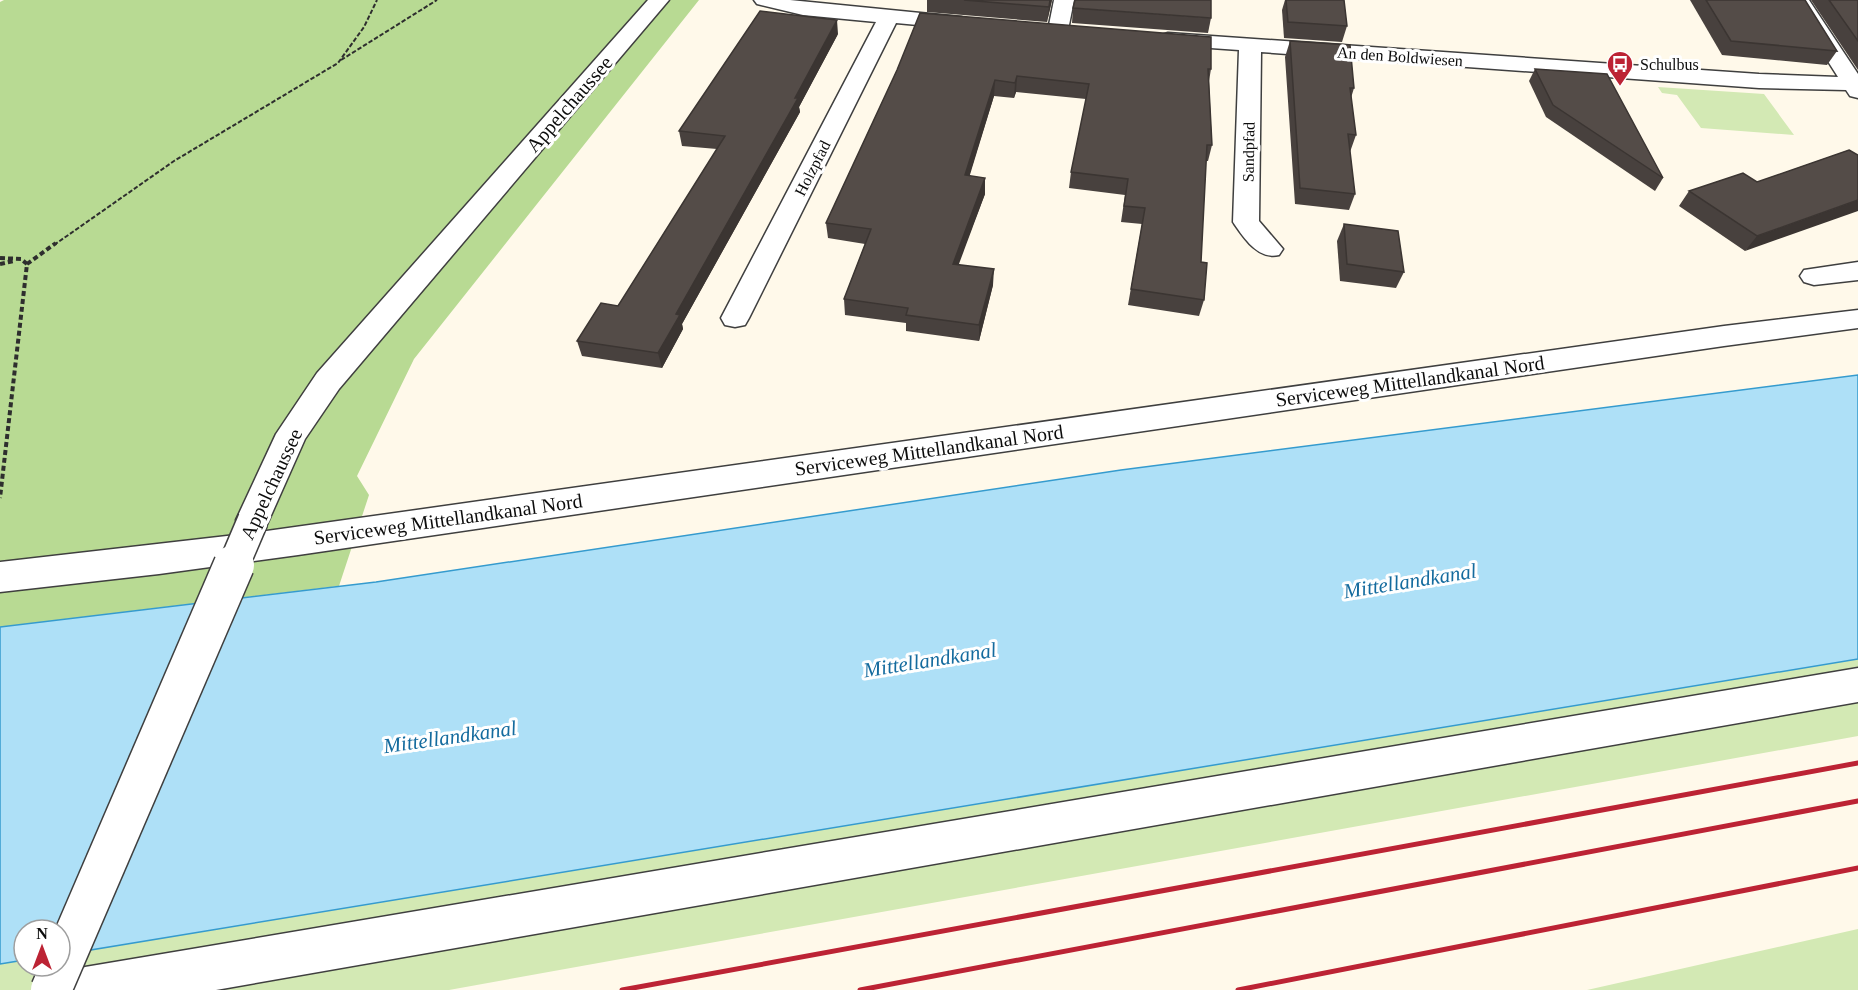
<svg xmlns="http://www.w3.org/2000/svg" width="1858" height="990" font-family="'Times New Roman',serif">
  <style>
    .green { fill: #d3e9b4 }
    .forest { fill: #b8da93 }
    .water { fill: #aee0f7; stroke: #359bce; stroke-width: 1.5 }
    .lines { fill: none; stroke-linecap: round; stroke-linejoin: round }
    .minor-casing { stroke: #3f3f3f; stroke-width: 3 }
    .path-far1 { stroke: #2e2e2e; stroke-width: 2; stroke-dasharray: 4.5 2; stroke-linecap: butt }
    .path { stroke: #2e2e2e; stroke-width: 4; stroke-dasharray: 5 3; stroke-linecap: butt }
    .minor { fill: #fff; fill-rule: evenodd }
    .rail { stroke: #bc2334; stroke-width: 5 }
    .minor-bridge-far1-casing { stroke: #3f3f3f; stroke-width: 33; stroke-linecap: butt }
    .minor-bridge-casing { stroke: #3f3f3f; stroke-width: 43; stroke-linecap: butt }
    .minor-bridge-far1 { stroke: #fff; stroke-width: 30 }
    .minor-bridge { stroke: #fff; stroke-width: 40 }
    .wall { fill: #48413e }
    .shaded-wall { fill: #3b3532 }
    .building { fill: #544c48; stroke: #3b3532; stroke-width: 1.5 }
    .labels { text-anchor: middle; stroke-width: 6; stroke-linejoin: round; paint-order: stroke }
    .far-street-label { font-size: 16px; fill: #0c0c0c; stroke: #fff }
    .far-poi-label { font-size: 16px; fill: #0c0c0c; stroke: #fff; text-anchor: start }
    .street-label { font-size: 20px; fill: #0c0c0c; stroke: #fff }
    .water-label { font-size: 21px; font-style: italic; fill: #146b9e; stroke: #fff }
  </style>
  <rect width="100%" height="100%" fill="#fff9ea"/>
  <!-- green -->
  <g class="green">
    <path d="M1658,87l106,7 30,41 -93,-7 -24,-33 -15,-2z"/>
    <path d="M1858,659v77l-1409,254h-449v-26l24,-4v6h36v-11z"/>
    <path d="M1858,929v61h-271z"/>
  </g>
  <!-- forest -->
  <path class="forest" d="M4,0h695l-285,359 -57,117 12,19 -30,91 -339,41v-625z"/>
  <!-- water -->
  <path class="water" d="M1858,375v284l-1798,296v-25h-36v30l-24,4v-337l376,-45 745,-112z"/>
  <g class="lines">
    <!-- minor casing -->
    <g class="minor-casing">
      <g id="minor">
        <path d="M648,0h21l-330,389 -34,50 -40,90 -12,4 1471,-207 134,-16v18l-134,18 -1426,209 -139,19 -159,18v-30l253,-29 -12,-4 -5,-9 40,-86 41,-61z"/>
        <path d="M754,0h36l171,17 7,2 3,4 -3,4 -7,2 -65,-6 -147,295 -4,7 -10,2 -10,-2 -4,-7 155,-296 -73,-7 -46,-11z"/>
        <path d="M1054,0h20l-6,30 -3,4 -7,2 -7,-2 -3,-4z"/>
        <path d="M1789,0h20l49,74v24l-8,-2 -4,-6 -87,-2 -498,-36 -2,169 24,28 -4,6c-21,5 -35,-17 -46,-33l6,-172 -71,-5 -7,-2 -4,-4 4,-4 7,-2 591,41 79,3z"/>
        <path d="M1858,262v18l-44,5 -10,-3 -4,-6 4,-6z"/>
        <path d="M1858,668v34l-1642,288h-154l7,-16 16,-7z"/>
      </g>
    </g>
    <!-- path-far1 -->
    <g class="path-far1">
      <path d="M341,60l96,-60"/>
      <path d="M54,245l120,-84 164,-98 26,-36 13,-27"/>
    </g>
    <!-- path -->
    <g class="path">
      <path d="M0,258l21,1 6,5 -27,234"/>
      <path d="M0,264l14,-3"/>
      <path d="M27,264l29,-21"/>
    </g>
    <!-- minor -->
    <use href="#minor" class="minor"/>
    <!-- rail -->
    <g class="rail">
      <path d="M622,990l1236,-227"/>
      <path d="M860,990l998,-189"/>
      <path d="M1238,990l620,-122"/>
    </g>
    <!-- minor-bridge-far1 casing -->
    <g class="minor-bridge-far1-casing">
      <path id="minor-bridge-far1" d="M233,567l20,-47"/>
    </g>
    <!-- minor-bridge casing -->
    <g class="minor-bridge-casing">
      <path id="minor-bridge" d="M51,990l183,-425"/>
    </g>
    <!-- minor-bridge-far1 -->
    <use href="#minor-bridge-far1" class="minor-bridge-far1"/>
    <!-- minor-bridge -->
    <use href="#minor-bridge" class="minor-bridge"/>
  </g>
  <!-- wall -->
  <g class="wall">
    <path d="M927,0h125l-5,22 -120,-10z"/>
    <path d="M1285,0h59l3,26 -5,16 -58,-4 -2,-28z"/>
    <path d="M1690,0h115l32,51 -10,14 -105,-10z"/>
    <path d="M1811,0h47v70z"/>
    <path d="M1073,8l138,10 -3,15 -136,-10z"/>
    <path d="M838,34l-39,73 1,5 -118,212 1,5 -21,39 -80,-12 -5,-15 41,-35 99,-157 -35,-3 -3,-15z"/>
    <path d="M1290,41l64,47 -3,10 5,37 -6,17 5,42 -6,16 -54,-6 -10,-147z"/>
    <path d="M1211,69l-2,12 3,64 -4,16h-2l-5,101 3,38 -5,16 -71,-11 14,-81 -21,-2 4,-27 -56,-7 2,-16 15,-73 -70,-7 -2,6 -20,-2 -25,80 16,18 -27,70 35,21 -14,56 -73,-10v-8l-61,-8 -1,-16 21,-55 -37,-6 -2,-15 71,-153z"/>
    <path d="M1535,69l128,109 -8,13 -109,-74 -17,-36z"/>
    <path d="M1849,150l-104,101 -66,-45 10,-15 68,-9z"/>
    <path d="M1344,224l60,48 -8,16 -56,-7 -3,-40z"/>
  </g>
  <!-- shaded-wall -->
  <g class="shaded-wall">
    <path d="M1050,0h2l-5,22 2,-15z"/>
    <path d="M837,20l1,14 -39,73 1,5 -118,212 1,5 -21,39 -4,-15 18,-39z"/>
    <path d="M1017,76l-1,16 -2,6 1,-15z"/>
    <path d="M995,80l-1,16 -29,95v-16z"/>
    <path d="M985,178v16l-32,86v-16z"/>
    <path d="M1858,200v11l-113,40 12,-15z"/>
    <path d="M994,269l-1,16 -14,56v-16z"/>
  </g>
  <!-- building -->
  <g class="building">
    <path d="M964,0h86l-1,7z"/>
    <path d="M1075,0h136v18l-138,-10z"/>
    <path d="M1286,0h58l3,26 -59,-4z"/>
    <path d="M1706,0h99l32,51 -106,-10z"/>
    <path d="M1829,0h29v41z"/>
    <path d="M760,11l77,9 -42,78h3l-122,216 4,1 -22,38 -81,-12 24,-38 17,3 107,-170 -46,-5z"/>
    <path d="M920,13l291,24v32h-3l4,76h-5l-6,117 6,1 -3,37 -73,-11 14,-81 -21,-2 4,-27 -57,-7 18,-88 -72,-8 -2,7 -20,-3 -30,95 20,3 -32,86 41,5 -15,56 -73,-10 2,-7 -64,-9 27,-70 -45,-6 71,-153z"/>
    <path d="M1290,41l60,4 4,43h-4l6,47 -8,-1 7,60 -55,-6z"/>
    <path d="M1535,69l72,5 56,104 -110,-73z"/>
    <path d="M1849,150l9,5v45l-101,36 -68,-45 54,-18 14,9z"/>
    <path d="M1344,224l54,7 6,41 -57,-8z"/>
  </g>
  <!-- icons -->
  <defs>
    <g id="bus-pin" transform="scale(1.35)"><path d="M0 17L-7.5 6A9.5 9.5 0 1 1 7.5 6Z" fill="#bc2334" stroke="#fff"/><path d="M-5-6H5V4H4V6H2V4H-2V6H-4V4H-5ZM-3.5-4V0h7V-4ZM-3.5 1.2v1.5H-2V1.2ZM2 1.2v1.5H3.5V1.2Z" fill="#fff"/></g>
  </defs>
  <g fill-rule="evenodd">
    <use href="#bus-pin" x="1620" y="64"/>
  </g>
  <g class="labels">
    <!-- far-street labels -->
    <g class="far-street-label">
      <text transform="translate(1400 56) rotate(4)" y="6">An den Boldwiesen</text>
      <text transform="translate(1248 152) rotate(-89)" y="6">Sandpfad</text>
      <text transform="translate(812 168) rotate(-63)" y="6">Holzpfad</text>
    </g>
    <!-- far-poi labels -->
    <g class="far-poi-label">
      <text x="1640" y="70">Schulbus</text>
    </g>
    <!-- street labels -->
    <g class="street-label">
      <text transform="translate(569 104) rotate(-49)" y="7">Appelchaussee</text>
      <text transform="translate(1410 381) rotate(-8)" y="7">Serviceweg Mittellandkanal Nord</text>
      <text transform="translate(929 450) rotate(-8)" y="7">Serviceweg Mittellandkanal Nord</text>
      <text transform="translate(271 484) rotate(-65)" y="7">Appelchaussee</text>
      <text transform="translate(448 519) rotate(-8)" y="7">Serviceweg Mittellandkanal Nord</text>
    </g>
    <!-- water labels -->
    <g class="water-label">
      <text transform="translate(1410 581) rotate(-9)" y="7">Mittellandkanal</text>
      <text transform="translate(930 660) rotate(-9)" y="7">Mittellandkanal</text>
      <text transform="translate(450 737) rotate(-8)" y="7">Mittellandkanal</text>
    </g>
  </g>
  <!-- north arrow -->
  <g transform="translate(42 948)"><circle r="28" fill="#ffffff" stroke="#9e9e9e" stroke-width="1.5"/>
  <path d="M0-4.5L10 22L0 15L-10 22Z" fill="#bc2334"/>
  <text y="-9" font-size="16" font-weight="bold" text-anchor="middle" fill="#0c0c0c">N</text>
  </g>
</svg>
